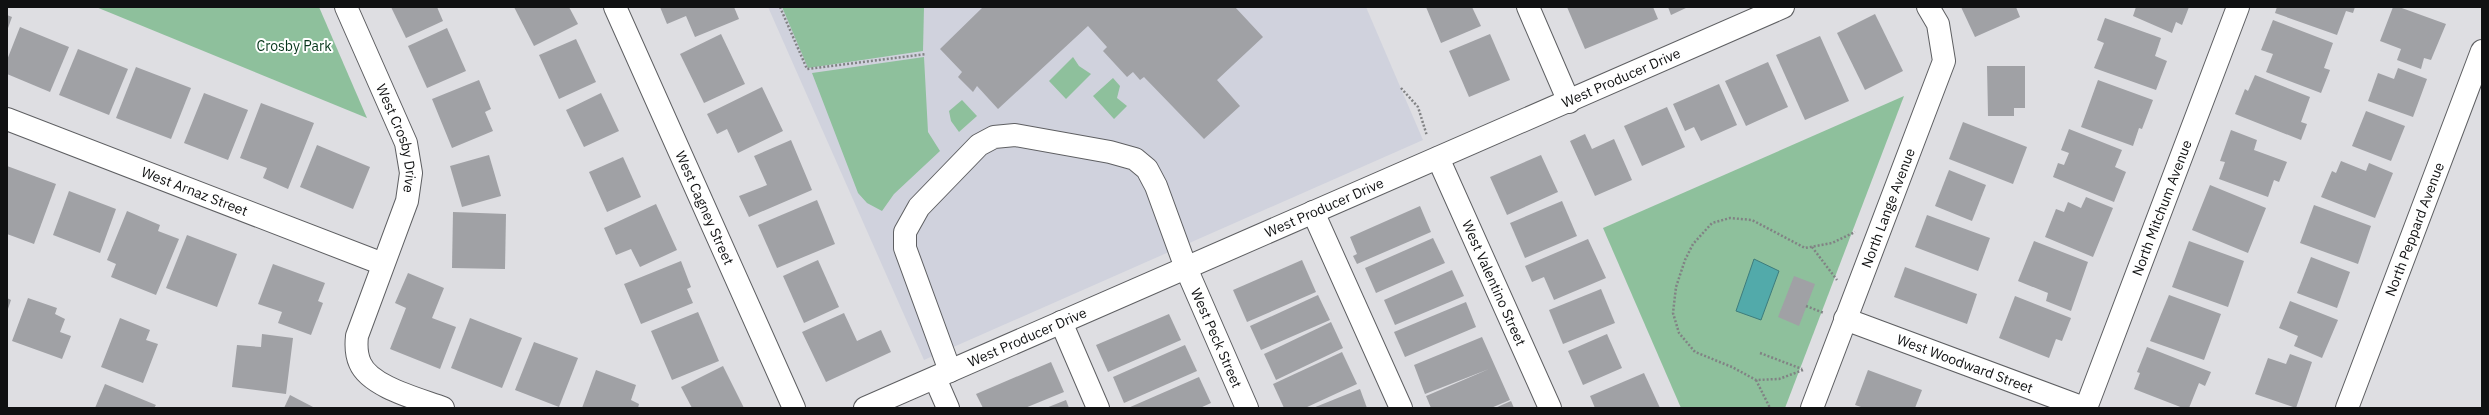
<svg xmlns="http://www.w3.org/2000/svg" width="2489" height="415" font-family="'IBM Plex Sans',sans-serif">
  <style>
    .built { fill: #d0d2dd }
    .green { fill: #8ec09c }
    .water { fill: #52aaaa; stroke: #3e7c7c }
    .building { fill: #a0a1a5 }
    .lines { fill: none; stroke-linecap: round; stroke-linejoin: round }
    .minor-casing { stroke: #5e5f62; stroke-width: 24 }
    .path { stroke: #818284; stroke-width: 2.5; stroke-dasharray: 2 2; stroke-linecap: butt }
    .minor { stroke: #fff; stroke-width: 22 }
    .labels { text-anchor: middle; stroke-width: 4; stroke-linejoin: round; paint-order: stroke }
    .park-label { font-size: 14px; fill: #06351a; stroke: #fff }
    .street-label { font-size: 14px; fill: #101112; stroke: #fff }
  </style>
  <rect width="100%" height="100%" fill="#dedee2"/>
  <!-- built -->
  <path class="built" d="M768,7h598l57,133 -499,220z"/>
  <!-- green -->
  <g class="green">
    <path d="M96,7h223l48,111z"/>
    <path d="M782,7h142l-1,44 -115,17z"/>
    <path d="M924,57l4,75 12,19 -46,43 -12,17 -15,-8 -9,-10 -46,-120z"/>
    <path d="M1073,57l6,9 12,8 -25,25 -17,-18z"/>
    <path d="M1113,78l7,8 -3,12 10,8 -13,13 -21,-23z"/>
    <path d="M1904,96l-119,312h-104l-78,-180z"/>
    <path d="M962,100l15,16 -18,16 -8,-11 -2,-10z"/>
  </g>
  <!-- water -->
  <path class="water" d="M1754,259l25,12 -18,49 -25,-9z"/>
  <!-- building -->
  <g class="building">
    <path d="M391,7h46l6,14 -37,17z"/>
    <path d="M514,7h55l9,17 -44,22z"/>
    <path d="M660,7h74l5,12 -44,18 -9,-21 -19,8z"/>
    <path d="M983,7h252l28,30 -46,43 23,26 -36,33 -60,-62 -4,3 -7,-8 -6,5 -24,-26 4,-4 -19,-21 -90,83 -21,-23 -4,6 -15,-15 4,-5 -22,-23z"/>
    <path d="M1426,7h46l9,19 -40,17z"/>
    <path d="M1567,7h86l5,12 -73,30z"/>
    <path d="M1668,7h20l-17,8z"/>
    <path d="M1961,7h55l4,10 -45,20z"/>
    <path d="M2136,7h53l-7,18 -6,-3 -4,11 -39,-17z"/>
    <path d="M2277,7h78l-2,6 -7,-2 -9,24 -62,-22z"/>
    <path d="M2393,7h6l47,17 -15,36 -7,-2 -3,11 -24,-9 4,-11 -21,-8z"/>
    <path d="M1875,14l28,57 -38,19 -28,-57z"/>
    <path d="M7,15l5,2 -5,14z"/>
    <path d="M2105,18l56,20 -6,18 12,5 -11,29 -62,-22 10,-25 -7,-3z"/>
    <path d="M2273,20l60,23 -9,25 6,2 -9,23 -55,-21 7,-18 -12,-4z"/>
    <path d="M20,27l49,20 -19,45 -43,-18v-14z"/>
    <path d="M447,28l19,43 -39,17 -19,-42z"/>
    <path d="M721,34l24,50 -41,19 -24,-49z"/>
    <path d="M1490,34l20,46 -41,17 -20,-46z"/>
    <path d="M1820,36l29,65 -44,19 -29,-65z"/>
    <path d="M576,39l20,43 -37,17 -20,-44z"/>
    <path d="M78,49l50,20 -19,46 -50,-20z"/>
    <path d="M1768,62l20,45 -42,19 -21,-45z"/>
    <path d="M1987,66h38v42h-11v8h-26z"/>
    <path d="M136,67l55,21 -20,51 -55,-21z"/>
    <path d="M2398,68l29,11 -14,38 -45,-16 10,-28 16,6z"/>
    <path d="M2255,75l55,22 -9,25 6,2 -6,16 -66,-26 10,-25 3,2z"/>
    <path d="M479,80l12,29 -6,3 8,19 -41,17 -20,-49z"/>
    <path d="M2098,80l55,20 -11,29 -3,-1 -6,18 -52,-19z"/>
    <path d="M1719,84l18,41 -36,16 -7,-14 -9,4 -12,-27z"/>
    <path d="M762,87l21,44 -45,22 -11,-24 -10,5 -10,-20z"/>
    <path d="M204,93l44,17 -20,50 -44,-17z"/>
    <path d="M601,93l18,38 -35,16 -18,-37z"/>
    <path d="M261,103l53,20 -26,66 -25,-11 4,-10 -27,-10z"/>
    <path d="M1667,107l18,40 -43,19 -18,-40z"/>
    <path d="M2366,111l39,15 -14,35 -39,-15z"/>
    <path d="M1963,122l64,25 -14,37 -64,-25z"/>
    <path d="M2069,129l53,21 -7,17 11,5 -12,30 -61,-25 5,-14 6,2 5,-12 -8,-3z"/>
    <path d="M2231,130l26,10 -3,10 33,12 -8,20 -5,-2 -6,17 -49,-18 6,-17 -5,-1z"/>
    <path d="M1585,134l7,15 22,-10 18,41 -37,16 -25,-55z"/>
    <path d="M791,140l21,50 -63,27 -10,-21 28,-11 -13,-29z"/>
    <path d="M317,145l53,22 -17,42 -53,-22z"/>
    <path d="M489,155l12,41 -39,11 -12,-41z"/>
    <path d="M1541,155l17,37 -51,23 -17,-38z"/>
    <path d="M623,157l18,40 -34,15 -18,-40z"/>
    <path d="M2341,161l25,10 3,-8 24,10 -18,45 -54,-21 11,-26 4,2z"/>
    <path d="M7,166l49,18 -22,60 -27,-10z"/>
    <path d="M1949,170l37,15 -14,36 -37,-15z"/>
    <path d="M2210,185l56,23 -18,45 -56,-23z"/>
    <path d="M69,191l47,18 -16,44 -47,-18z"/>
    <path d="M2086,197l27,11 -20,49 -48,-20 11,-28 8,3 4,-10 13,6z"/>
    <path d="M817,200l18,44 -58,24 -19,-43z"/>
    <path d="M1562,201l15,35 -52,22 -15,-35z"/>
    <path d="M656,204l21,46 -37,17 -9,-18 -15,6 -12,-27z"/>
    <path d="M2314,205l57,21 -13,38 -58,-21z"/>
    <path d="M1420,206l11,26 -74,32 -4,-8 4,-2 -7,-17z"/>
    <path d="M127,211l33,14 -2,6 21,8 -23,56 -45,-18 5,-13 -9,-4z"/>
    <path d="M453,212l53,2 -1,55 -53,-1z"/>
    <path d="M1927,215l63,23 -12,33 -63,-24z"/>
    <path d="M187,235l50,19 -20,53 -51,-19z"/>
    <path d="M1433,238l12,25 -69,30 -11,-25z"/>
    <path d="M1588,239l18,39 -52,22 -10,-23 -12,5 -7,-16z"/>
    <path d="M2034,241l54,21 -17,49 -25,-10 2,-8 -30,-12z"/>
    <path d="M2189,241l55,20 -16,46 -56,-20z"/>
    <path d="M2311,257l39,15 -13,36 -40,-15z"/>
    <path d="M818,260l21,47 -35,16 -21,-47z"/>
    <path d="M1302,260l14,32 -69,30 -14,-32z"/>
    <path d="M681,261l10,26 -4,2 6,14 -52,21 -17,-40z"/>
    <path d="M273,264l52,19 -7,18 5,2 -12,32 -33,-12 4,-11 -24,-8z"/>
    <path d="M1905,267l72,27 -10,30 -73,-27z"/>
    <path d="M1452,270l12,26 -69,29 -11,-25z"/>
    <path d="M408,273l36,15 -12,30 24,9 -16,42 -50,-20 16,-41 -11,-5z"/>
    <path d="M1794,276l21,8 -16,42 -21,-9z"/>
    <path d="M1601,289l14,34 -52,21 -14,-34z"/>
    <path d="M1318,295l12,25 -69,30 -11,-24z"/>
    <path d="M2169,295l52,19 -17,46 -54,-19z"/>
    <path d="M2015,296l56,22 -9,23 -6,-2 -7,19 -50,-20z"/>
    <path d="M7,298l4,2 -4,12z"/>
    <path d="M28,298l29,10 -2,6 10,5 -5,13 11,4 -9,23 -50,-18z"/>
    <path d="M2290,301l48,19 -16,38 -28,-12 4,-10 -19,-8z"/>
    <path d="M1466,302l10,25 -71,30 -11,-25z"/>
    <path d="M698,312l21,49 -47,19 -21,-49z"/>
    <path d="M844,313l13,28 24,-11 10,22 -65,30 -24,-50z"/>
    <path d="M1169,314l12,26 -73,32 -12,-27z"/>
    <path d="M120,318l30,12 -4,10 12,4 -15,39 -42,-16z"/>
    <path d="M470,318l52,20 -20,50 -51,-20z"/>
    <path d="M1331,322l12,26 -67,32 -12,-26z"/>
    <path d="M262,334l31,4 -7,56 -54,-7 5,-42 24,2z"/>
    <path d="M1607,334l15,34 -39,17 -15,-34z"/>
    <path d="M1482,337l28,63 -19,8h-60l-5,-12 63,-27 -64,25 -11,-29z"/>
    <path d="M534,342l44,16 -19,49 -44,-17z"/>
    <path d="M1185,345l12,26 -73,32 -11,-26z"/>
    <path d="M2147,347l64,25 -6,14 -6,-3 -10,25h-6l-49,-19 6,-16 -3,-1z"/>
    <path d="M1342,352l15,32 -52,24h-21l-11,-24z"/>
    <path d="M2290,354l22,8 -16,46 -41,-14 13,-36 18,6z"/>
    <path d="M1051,362l13,30 -39,16h-42l-7,-14z"/>
    <path d="M723,366l21,42h-52l-11,-21z"/>
    <path d="M596,370l40,15 -5,15 8,4 -1,4h-56z"/>
    <path d="M1868,370l54,20 -7,18h-51l-9,-3z"/>
    <path d="M1644,373l16,35h-65l-5,-12z"/>
    <path d="M1199,377l12,26 -11,5h-72z"/>
    <path d="M105,384l51,21 -2,3h-59z"/>
    <path d="M1360,389l7,19h-54z"/>
    <path d="M290,395l25,13h-31z"/>
    <path d="M1066,400l3,8h-23z"/>
    <path d="M1511,401l3,7h-19z"/>
  </g>
  <g class="lines">
    <!-- minor casing -->
    <g class="minor-casing">
      <g id="minor">
        <path id="s1" d="M346,7l60,136 5,30 -4,28 -50,135c-1,9 -1,18 3,27 10,24 59,36 83,45"/>
        <path id="s2" d="M615,7l179,401"/>
        <path d="M1528,7l41,95"/>
        <path id="s3" d="M7,119l376,145"/>
        <path id="s4" d="M1438,158l112,250"/>
        <path d="M1313,212l88,196"/>
        <path id="s5" d="M1845,319l239,89"/>
        <path d="M1061,322l37,86"/>
        <path id="s6" d="M950,371l-45,-123v-16l14,-25 60,-62 15,-8 21,-2 95,17 25,7 12,10 9,17 30,82 61,140"/>
        <path d="M935,378l13,30"/>
        <path id="s7" d="M865,408l918,-401"/>
        <path id="s8" d="M1812,408l132,-347 -6,-37 -10,-17"/>
        <path id="s9" d="M2086,408l152,-401"/>
        <path id="s10" d="M2347,408l135,-357"/>
      </g>
    </g>
    <!-- path -->
    <g class="path">
      <path d="M780,7l27,62 119,-15"/>
      <path d="M1401,88l17,19 9,29"/>
      <path d="M1812,247l25,33"/>
      <path d="M1806,306l18,7"/>
      <path d="M1760,353l42,16"/>
      <path d="M1803,370l-24,9 -23,1 -24,-13 -37,-15 -16,-19 -6,-20 3,-26 9,-27 8,-16 19,-21 18,-5 22,2 53,28 27,-5 23,-11"/>
      <path d="M1756,380l14,28"/>
    </g>
    <!-- minor -->
    <use href="#minor" class="minor"/>
  </g>
  <g class="labels">
    <!-- park labels -->
    <g class="park-label">
      <text x="294" y="51">Crosby Park</text>
    </g>
    <!-- street labels -->
    <g class="street-label">
      <text dy="5" stroke="none"><textPath href="#s7" startOffset="825">West Producer Drive</textPath></text>
      <text dy="5" stroke="none"><textPath href="#s1" startOffset="142">West Crosby Drive</textPath></text>
      <text dy="5" stroke="none"><textPath href="#s3" startOffset="201">West Arnaz Street</textPath></text>
      <text dy="5" stroke="none"><textPath href="#s2" startOffset="220">West Cagney Street</textPath></text>
      <text dy="5" stroke="none"><textPath href="#s7" startOffset="501">West Producer Drive</textPath></text>
      <text dy="5" stroke="none"><textPath href="#s8" startOffset="214">North Lange Avenue</textPath></text>
      <text dy="5" stroke="none"><textPath href="#s9" startOffset="214">North Mitchum Avenue</textPath></text>
      <text dy="5" stroke="none"><textPath href="#s10" startOffset="191">North Peppard Avenue</textPath></text>
      <text dy="5" stroke="none"><textPath href="#s4" startOffset="137">West Valentino Street</textPath></text>
      <text dy="5" stroke="none"><textPath href="#s7" startOffset="177">West Producer Drive</textPath></text>
      <text dy="5" stroke="none"><textPath href="#s6" startOffset="621">West Peck Street</textPath></text>
      <text dy="5" stroke="none"><textPath href="#s5" startOffset="128">West Woodward Street</textPath></text>
    </g>
  </g>
  <!-- border -->
  <rect width="2489" height="415" fill="none" stroke="#101112" stroke-width="16"/>
</svg>
